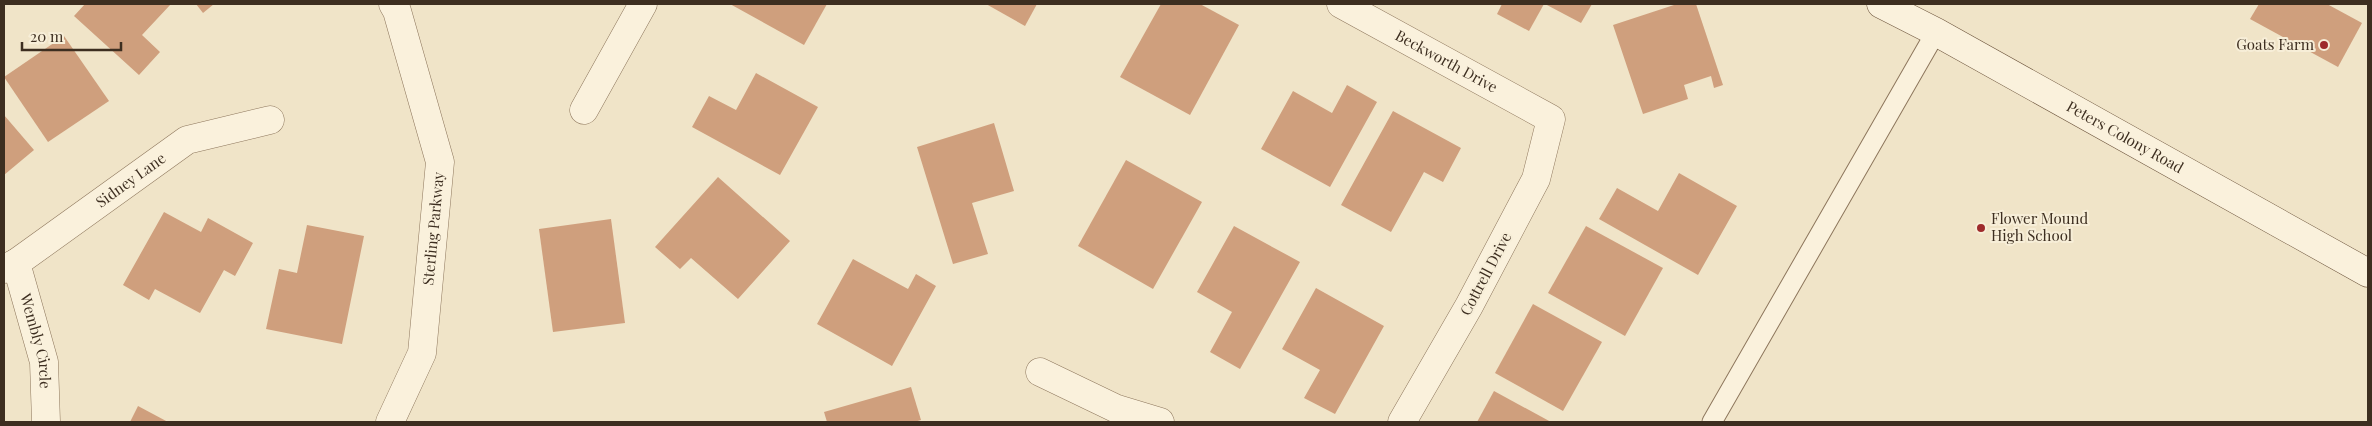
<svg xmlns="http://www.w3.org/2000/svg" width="2372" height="426" font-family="'Playfair Display',serif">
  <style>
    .building { fill: #cf9f7d }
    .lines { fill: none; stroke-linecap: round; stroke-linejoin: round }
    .lane-casing { stroke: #8d765c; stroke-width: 21 }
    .street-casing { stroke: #8d765c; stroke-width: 29 }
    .secondary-casing { stroke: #6f573f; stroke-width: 29 }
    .lane { stroke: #faf1dc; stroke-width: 19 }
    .street { stroke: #faf1dc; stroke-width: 28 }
    .secondary { stroke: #faf1dc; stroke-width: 28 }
    .poi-dot { fill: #9e2a2b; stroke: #f7eed8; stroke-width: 2 }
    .labels { text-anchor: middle; stroke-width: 4; stroke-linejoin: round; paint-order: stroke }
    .poi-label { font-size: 15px; fill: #3d2e20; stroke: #f7eed8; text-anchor: end }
    .street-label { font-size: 15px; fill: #3d2e20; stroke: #f7eed8 }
  </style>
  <rect width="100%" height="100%" fill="#f0e4c8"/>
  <!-- building -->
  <g class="building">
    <path d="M85,4h86l-29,31 18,17 -21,23 -65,-59z"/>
    <path d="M196,4h18l-11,9z"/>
    <path d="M730,4h97l-23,41z"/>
    <path d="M986,4h51l-12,22z"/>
    <path d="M1161,4h39l39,21 -49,90 -70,-38z"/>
    <path d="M1502,4h42l-15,27 -32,-17z"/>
    <path d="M1545,4h47l-11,19z"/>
    <path d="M1677,4h19l27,81 -9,3 -3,-12 -27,9 4,14 -45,15 -30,-89z"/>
    <path d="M2259,4h68l35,19 -24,44 -88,-48z"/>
    <path d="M64,36l45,65 -61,41 -44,-65z"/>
    <path d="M756,73l62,34 -38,68 -88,-48 17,-31 27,14z"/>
    <path d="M1347,85l30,17 -47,85 -69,-38 32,-58 39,22z"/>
    <path d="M1393,111l68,37 -18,34 -19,-10 -33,60 -50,-27z"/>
    <path d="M4,115l30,35 -30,25z"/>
    <path d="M994,123l20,68 -42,12 16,51 -35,10 -36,-117z"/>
    <path d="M1126,160l76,42 -49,87 -75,-43z"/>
    <path d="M1679,173l58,33 -39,69 -99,-56 18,-31 41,23z"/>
    <path d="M718,177l72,64 -52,58 -47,-41 -11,11 -25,-22z"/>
    <path d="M164,212l37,20 7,-14 45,25 -18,33 -11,-6 -24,43 -45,-24 -6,11 -26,-15z"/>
    <path d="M611,219l14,104 -72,9 -14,-103z"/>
    <path d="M307,225l57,11 -22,108 -76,-15 13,-60 18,4z"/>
    <path d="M1234,226l66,36 -60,107 -30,-17 22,-40 -35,-20z"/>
    <path d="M1586,226l77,42 -38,68 -77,-43z"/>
    <path d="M853,259l55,30 8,-15 20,12 -44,80 -75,-42z"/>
    <path d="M1316,288l68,38 -49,88 -31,-16 16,-28 -38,-21z"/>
    <path d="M1533,304l69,38 -39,69 -68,-38z"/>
    <path d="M911,387l10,33 -7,2h-87l-3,-10z"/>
    <path d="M1494,391l57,31h-74z"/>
    <path d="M138,406l30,16h-38z"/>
  </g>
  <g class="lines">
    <!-- lane casing -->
    <g class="lane-casing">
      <path id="lane" d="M1712,422l224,-390"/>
    </g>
    <!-- street casing -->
    <g class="street-casing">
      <g id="street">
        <path id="s1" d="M1341,4l210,115 -15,60 -67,127 -67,116"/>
        <path d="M584,110l59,-106"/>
        <path id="s2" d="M16,263l28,99 2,60"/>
        <path id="s3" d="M4,269l12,-6 171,-123 83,-20"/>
        <path d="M1040,372l77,37 43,13"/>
        <path id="s4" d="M390,422l32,-69 18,-191 -43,-151 -4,-7"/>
      </g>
    </g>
    <!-- secondary casing -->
    <g class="secondary-casing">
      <g id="secondary">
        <path id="s5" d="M1881,4l55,28 432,241"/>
      </g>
    </g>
    <!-- lane -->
    <use href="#lane" class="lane"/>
    <!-- street -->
    <use href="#street" class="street"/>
    <!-- secondary -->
    <use href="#secondary" class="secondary"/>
  </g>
  <!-- markers -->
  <g class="poi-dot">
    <circle cx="2324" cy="45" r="5"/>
    <circle cx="1981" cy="228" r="5"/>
  </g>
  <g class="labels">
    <!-- poi labels -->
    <g class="poi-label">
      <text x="2314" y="50">Goats Farm</text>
      <text x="1991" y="224" text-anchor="start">Flower Mound<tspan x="1991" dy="17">High School</tspan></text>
    </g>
    <!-- street labels -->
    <g class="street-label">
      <text dy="5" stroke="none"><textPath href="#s1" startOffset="120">Beckworth Drive</textPath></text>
      <text dy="5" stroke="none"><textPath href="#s5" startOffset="278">Peters Colony Road</textPath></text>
      <text dy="5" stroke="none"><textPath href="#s3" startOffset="155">Sidney Lane</textPath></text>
      <text dy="5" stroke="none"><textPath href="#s4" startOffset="201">Sterling Parkway</textPath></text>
      <text transform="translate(1486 274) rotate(-62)" y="5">Cottrell Drive</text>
      <text dy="5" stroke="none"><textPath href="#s2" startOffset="81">Wembly Circle</textPath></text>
    </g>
  </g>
  <!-- border -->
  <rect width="2372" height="426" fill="none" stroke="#3d2e20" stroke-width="10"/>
  <!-- scale -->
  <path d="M22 42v8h99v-8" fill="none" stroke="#3d2e20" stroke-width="2.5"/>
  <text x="30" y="42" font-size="15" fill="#3d2e20" stroke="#f7eed8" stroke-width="4" paint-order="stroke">20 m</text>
</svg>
